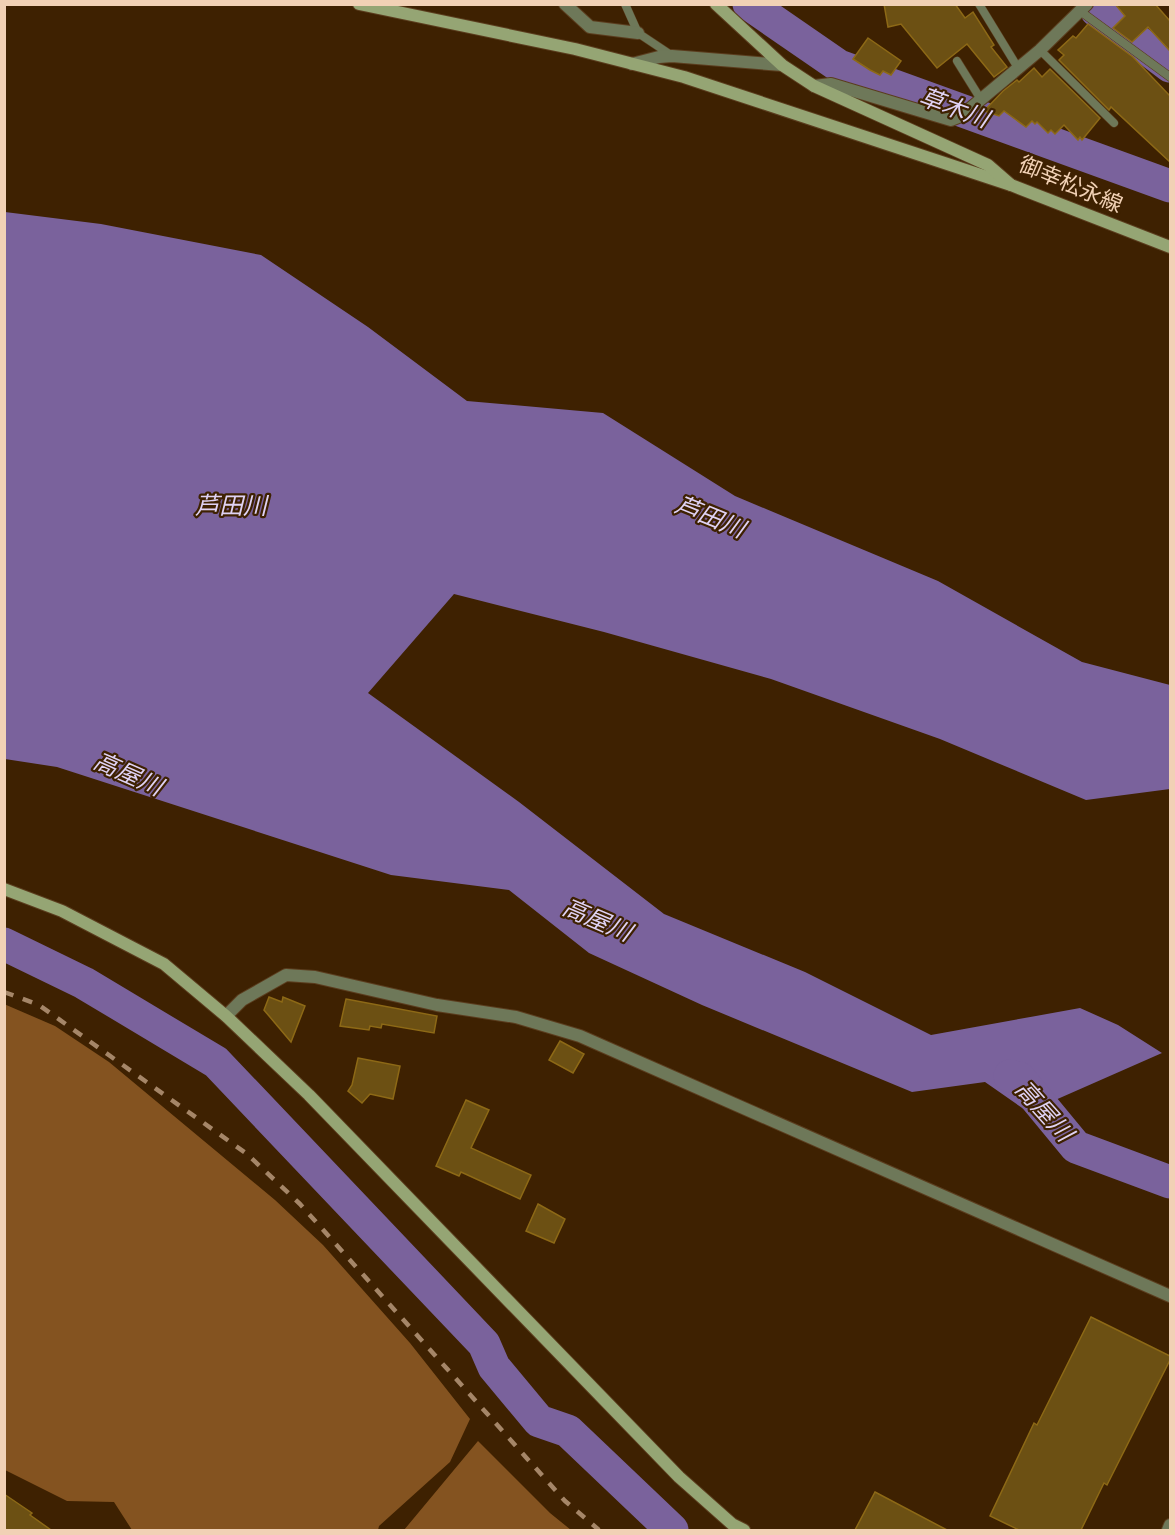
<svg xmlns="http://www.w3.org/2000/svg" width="1175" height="1535" font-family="Cabin,'Noto Sans JP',sans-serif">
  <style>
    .forest { fill: #845320 }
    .water { fill: #7a629c }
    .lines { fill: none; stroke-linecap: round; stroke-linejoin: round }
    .river { stroke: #7a629c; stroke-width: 33 }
    .building { fill: #6c5013; stroke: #8d6916; stroke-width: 1.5 }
    .lane-casing { stroke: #5b3d1e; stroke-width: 9 }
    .street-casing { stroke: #5b3d1e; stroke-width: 14 }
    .secondary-casing { stroke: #5b3d1e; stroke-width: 14 }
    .lane { stroke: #6e7859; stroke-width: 8 }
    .street { stroke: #6e7859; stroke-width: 12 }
    .secondary { stroke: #95a574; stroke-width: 12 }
    .rail { stroke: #a58668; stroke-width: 4.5; stroke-dasharray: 10 10; stroke-linecap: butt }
    .labels { text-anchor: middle; stroke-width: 4.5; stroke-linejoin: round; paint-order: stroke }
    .street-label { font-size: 22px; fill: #f1d1b5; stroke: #3e2101 }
    .water-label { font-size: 24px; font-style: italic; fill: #dfd2f4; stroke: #3e2101 }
  </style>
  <rect width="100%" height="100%" fill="#3e2101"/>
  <!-- forest -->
  <g class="forest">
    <path d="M4,1004l51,22 54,36 166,138 48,45 87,98 60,76 -20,43 -71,64 -1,4h-246l-18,-28 -47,-1 -62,-31z"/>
    <path d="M478,1441l72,72 21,17h-167z"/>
  </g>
  <!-- water -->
  <path class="water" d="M5,212l96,12 160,31 107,72 99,74 136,12 132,83 203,85 144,81 88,23v104l-84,11 -146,-61 -169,-60 -167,-47 -150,-38 -86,99 151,109 145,112 141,58 126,63 149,-27 38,17 44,28 -134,59 -43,-30 -73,10 -210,-87 -113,-52 -80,-63 -118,-15 -334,-108 -52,-8z"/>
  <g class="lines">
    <!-- river -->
    <g class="river">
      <path d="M749,4l90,62 331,120"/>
      <path d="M1096,10l74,56"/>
      <path d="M4,944l80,39 132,79 268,282 10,23 45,54 29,10 104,99"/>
      <path d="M1010,1076l9,2 57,69 94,35"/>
    </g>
  </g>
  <!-- building -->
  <g class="building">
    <path d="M884,4h71l10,14 8,-6 21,33 -3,2 16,20 -13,10 -27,-33 -30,24 -36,-44 -13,3z"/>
    <path d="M1115,4h40l15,17v30l-22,-24 -16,15 -19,-14 12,-12z"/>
    <path d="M1088,24l45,33 37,39v66l-59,-55 -2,3 -50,-50 5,-5 -6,-5 15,-14 3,2z"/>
    <path d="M868,38l33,23 -10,14 -8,-4 -3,4 -10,-5 -17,-11z"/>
    <path d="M1034,68l8,9 8,-8 50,49 -18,22 -2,-3 -2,3 -14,-15 -9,9 -4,-4 -3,3 -11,-11 -2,2 -3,-3 -6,6 -22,-16 -5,5 -15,-5 19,-20 14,-11 2,2z"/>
    <path d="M269,997l13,5 1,-5 22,9 -14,36 -27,-32z"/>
    <path d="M346,999l91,17 -3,17 -52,-9 -1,4 -11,-2 -1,4 -29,-4z"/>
    <path d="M560,1041l24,13 -11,19 -24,-13z"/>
    <path d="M358,1058l42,8 -7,33 -23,-5 -8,9 -14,-12 4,-6z"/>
    <path d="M466,1100l23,10 -18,38 60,27 -11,24 -59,-27 -2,4 -23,-10z"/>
    <path d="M538,1204l27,15 -11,24 -28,-12z"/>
    <path d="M1091,1317l79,39v4l-63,125 -3,-2 -23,47h-62l-29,-14 44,-93 3,2z"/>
    <path d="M875,1492l72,38h-92z"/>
    <path d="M4,1494l28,19 -2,2 21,15h-47z"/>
  </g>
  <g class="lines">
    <!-- lane casing -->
    <g class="lane-casing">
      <g id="lane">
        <path d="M625,4l13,29 33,22"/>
        <path d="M979,4l39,64"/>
        <path d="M1080,11l90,66"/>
        <path d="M1040,50l74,73"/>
        <path d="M957,61l23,37"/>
      </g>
    </g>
    <!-- street casing -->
    <g class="street-casing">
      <g id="street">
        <path d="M565,4l25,23 48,6"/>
        <path d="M632,64l27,-7 13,-1 110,9"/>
        <path d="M814,86l17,-2 120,36 10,-4 79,-66 47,-46"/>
        <path d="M226,1016l16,-16 44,-25 29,2 122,28 79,12 64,19 590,260"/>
        <path d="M1168,1530l2,-5"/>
      </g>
    </g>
    <!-- secondary casing -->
    <g class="secondary-casing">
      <g id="secondary">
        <path d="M359,4l216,45 109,28 327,108"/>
        <path d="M716,4l66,61 32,21 174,79 23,20 159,62"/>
        <path d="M4,889l58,22 102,53 62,52 83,79 370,382 53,47 12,6"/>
      </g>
    </g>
    <!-- lane -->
    <use href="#lane" class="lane"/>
    <!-- street -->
    <use href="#street" class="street"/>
    <!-- secondary -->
    <use href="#secondary" class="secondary"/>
    <!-- rail -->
    <path class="rail" d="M4,992l35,13 208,149 53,50 265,297 34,29"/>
  </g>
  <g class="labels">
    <!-- street labels -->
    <g class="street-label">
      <text transform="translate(1071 184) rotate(23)" y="8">御幸松永線</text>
    </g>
    <!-- water labels -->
    <g class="water-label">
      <text transform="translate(954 108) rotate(20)" y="8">草木川</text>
      <text x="231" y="514">芦田川</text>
      <text transform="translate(710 517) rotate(22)" y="8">芦田川</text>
      <text transform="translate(128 774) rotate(24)" y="8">高屋川</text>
      <text transform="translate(597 920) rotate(23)" y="8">高屋川</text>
      <text transform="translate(1044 1111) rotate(48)" y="8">高屋川</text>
    </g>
  </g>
  <!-- border -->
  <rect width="1175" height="1535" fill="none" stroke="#f1d1b5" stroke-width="12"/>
</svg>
